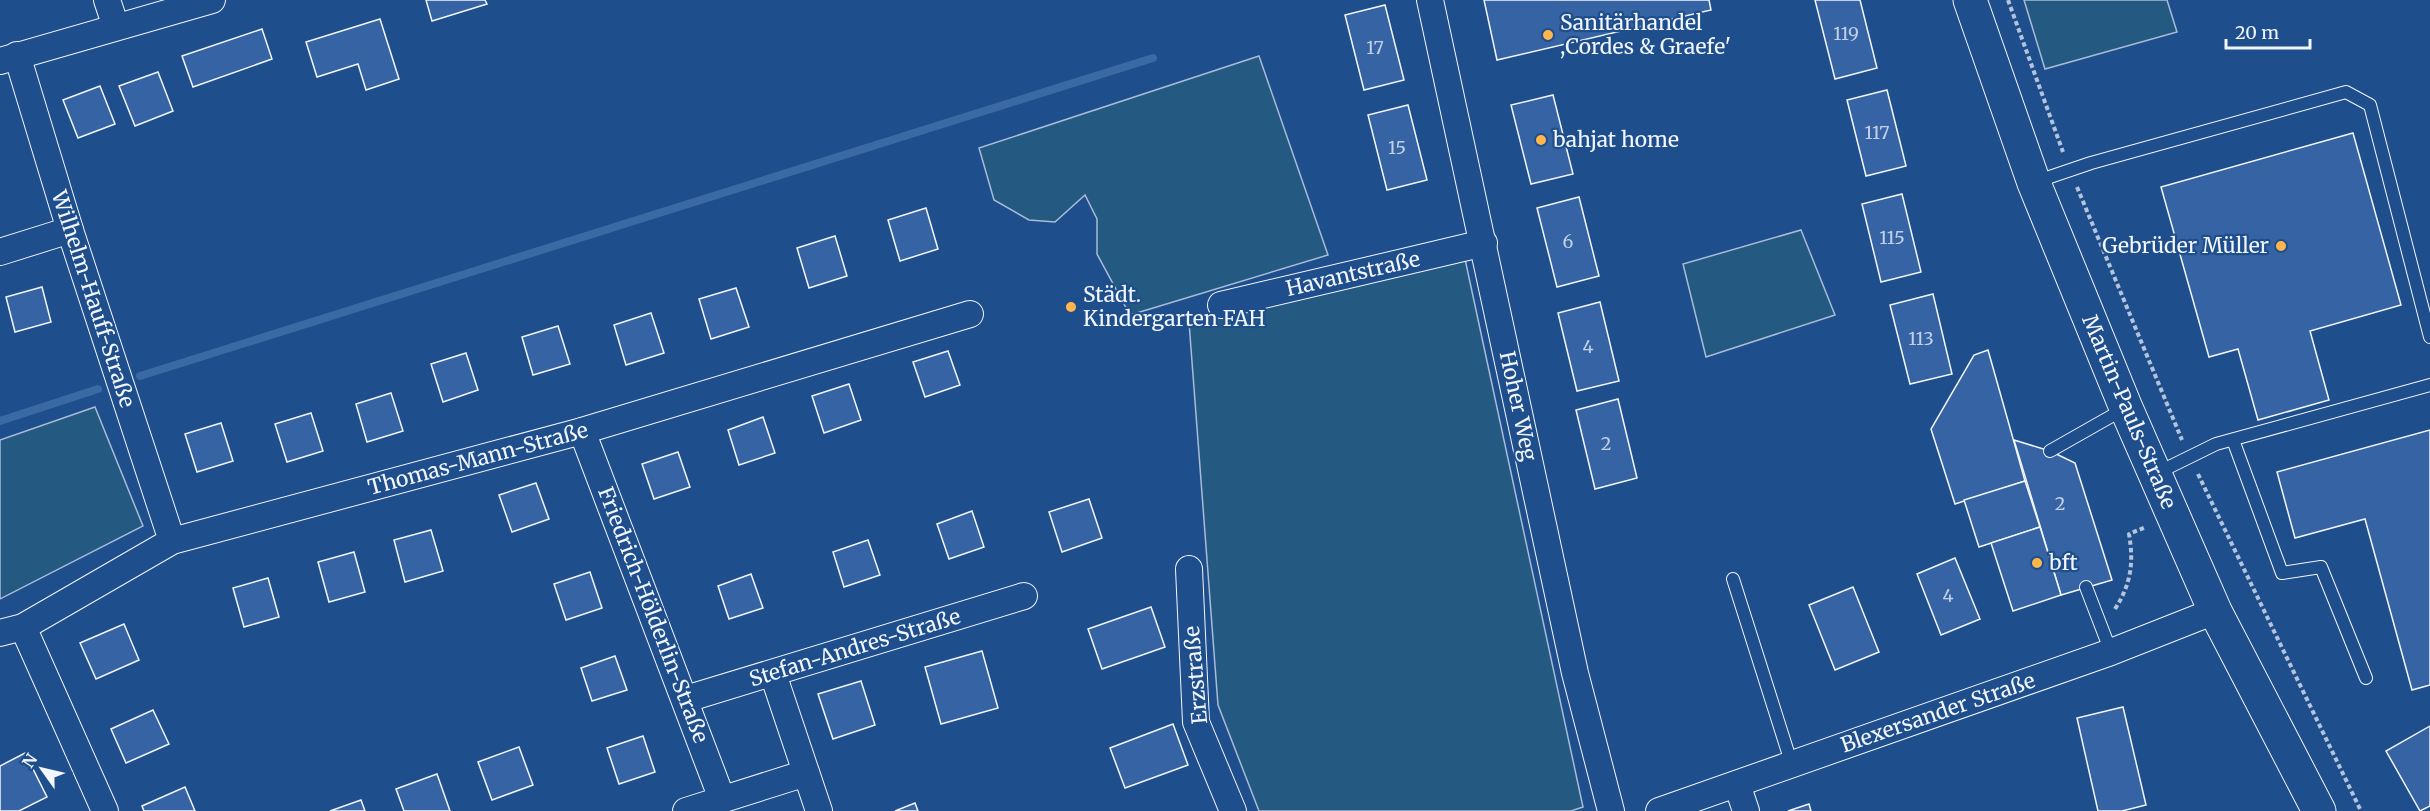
<svg xmlns="http://www.w3.org/2000/svg" width="2430" height="811" font-family="Merriweather,serif">
  <style>
    .green { fill: #245a82; stroke: #a8bbd7; stroke-width: 1.5 }
    .lines { fill: none; stroke-linecap: round; stroke-linejoin: round }
    .stream { stroke: #3b69a3; stroke-width: 8 }
    .building { fill: #3563a3; stroke: #f2f6ff; stroke-width: 1.5 }
    .lane-casing { stroke: #f2f6ff; stroke-width: 14 }
    .street-casing { stroke: #f2f6ff; stroke-width: 28 }
    .secondary-casing { stroke: #f2f6ff; stroke-width: 35 }
    .path { stroke: #b3c4dc; stroke-width: 4; stroke-dasharray: 4.5 3; stroke-linecap: butt }
    .lane { stroke: #1f4e8c; stroke-width: 12 }
    .street { stroke: #1f4e8c; stroke-width: 26 }
    .secondary { stroke: #1f4e8c; stroke-width: 33 }
    .poi-dot { fill: #ffb74d; stroke: #1f4e8c; stroke-width: 2 }
    .labels { text-anchor: middle; stroke-width: 4.5; stroke-linejoin: round; paint-order: stroke }
    .number-label { font-size: 18px; fill: #c3d1e8 }
    .poi-label { font-size: 21px; fill: #f2f6ff; stroke: #1f4e8c; text-anchor: start }
    .street-label { font-size: 21px; fill: #f2f6ff; stroke: #1f4e8c }
  </style>
  <rect width="100%" height="100%" fill="#1f4e8c"/>
  <!-- green -->
  <g class="green">
    <path d="M2024,0h143l10,32 -132,37z"/>
    <path d="M1259,56l69,199 -198,60 -33,-61v-35l-12,-24 -30,27 -26,-2 -35,-20 -15,-52z"/>
    <path d="M1801,230l34,85 -129,42 -23,-93z"/>
    <path d="M1465,259l118,548 -12,4h-312l-41,-106 -29,-383z"/>
    <path d="M95,407l48,119 -143,73v-159z"/>
  </g>
  <g class="lines">
    <!-- stream -->
    <g class="stream">
      <path d="M140,376l1013,-318"/>
      <path d="M0,421l98,-32"/>
    </g>
  </g>
  <!-- building -->
  <g class="building">
    <path d="M426,0h59l2,4 -55,17z"/>
    <path d="M1484,0h225l2,10 -214,50z"/>
    <path d="M1815,0h45l17,68 -42,11z"/>
    <path d="M1385,5l19,75 -40,10 -19,-75z"/>
    <path d="M380,19l19,60 -33,11 -8,-26 -41,13 -11,-35z"/>
    <path d="M262,29l10,30 -79,28 -11,-31z"/>
    <path d="M158,72l15,39 -38,15 -16,-40z"/>
    <path d="M100,86l15,38 -37,14 -15,-38z"/>
    <path d="M1887,90l19,76 -40,10 -19,-76z"/>
    <path d="M1553,95l20,79 -42,10 -20,-79z"/>
    <path d="M1408,105l19,75 -40,10 -19,-75z"/>
    <path d="M2353,133l48,172 -91,26 19,69 -71,20 -20,-71 -29,8 -48,-170z"/>
    <path d="M1902,194l19,78 -40,10 -19,-78z"/>
    <path d="M1579,197l20,79 -42,11 -20,-79z"/>
    <path d="M926,208l12,41 -38,12 -12,-41z"/>
    <path d="M835,236l12,40 -38,12 -12,-40z"/>
    <path d="M42,287l9,35 -36,10 -9,-35z"/>
    <path d="M736,288l13,39 -38,12 -12,-40z"/>
    <path d="M1933,294l19,80 -42,10 -20,-79z"/>
    <path d="M1600,302l19,79 -42,10 -19,-78z"/>
    <path d="M651,313l13,40 -38,12 -12,-40z"/>
    <path d="M558,326l12,38 -37,11 -11,-38z"/>
    <path d="M1988,350l37,131 -70,23 -24,-75 43,-74z"/>
    <path d="M948,351l12,34 -35,12 -12,-35z"/>
    <path d="M466,353l12,37 -35,12 -12,-38z"/>
    <path d="M849,384l12,36 -37,13 -12,-37z"/>
    <path d="M391,393l12,38 -36,11 -11,-38z"/>
    <path d="M1618,399l19,79 -42,11 -19,-79z"/>
    <path d="M311,413l12,38 -36,11 -12,-38z"/>
    <path d="M763,417l12,36 -36,12 -11,-35z"/>
    <path d="M221,423l12,38 -36,11 -12,-38z"/>
    <path d="M2430,430v255l-18,5 -47,-171 -70,19 -18,-66z"/>
    <path d="M2014,440l36,11 25,12 37,117 -51,15z"/>
    <path d="M678,452l12,35 -36,12 -12,-35z"/>
    <path d="M2025,481l15,46 -61,20 -15,-47z"/>
    <path d="M536,483l13,36 -37,13 -13,-37z"/>
    <path d="M1089,499l13,39 -40,14 -13,-40z"/>
    <path d="M972,511l12,36 -35,12 -12,-35z"/>
    <path d="M2040,527l21,68 -48,16 -22,-68z"/>
    <path d="M431,530l12,41 -38,11 -11,-42z"/>
    <path d="M868,540l12,35 -36,12 -11,-35z"/>
    <path d="M354,552l11,40 -36,10 -11,-40z"/>
    <path d="M1955,558l25,61 -39,16 -24,-61z"/>
    <path d="M590,572l12,36 -36,12 -12,-36z"/>
    <path d="M751,574l12,34 -34,11 -11,-33z"/>
    <path d="M268,578l11,39 -35,10 -11,-39z"/>
    <path d="M1853,587l26,65 -44,18 -26,-65z"/>
    <path d="M1151,607l14,40 -63,22 -14,-40z"/>
    <path d="M124,624l15,36 -43,19 -16,-36z"/>
    <path d="M982,651l16,57 -57,16 -16,-57z"/>
    <path d="M615,656l12,34 -35,11 -11,-33z"/>
    <path d="M861,681l14,44 -42,14 -15,-45z"/>
    <path d="M2123,707l23,98 -24,6h-24l-21,-93z"/>
    <path d="M153,710l16,34 -43,19 -15,-34z"/>
    <path d="M1173,724l15,41 -63,23 -15,-40z"/>
    <path d="M2430,726v80l-10,5 -34,-60z"/>
    <path d="M643,736l12,36 -36,12 -12,-36z"/>
    <path d="M519,747l14,38 -41,15 -14,-38z"/>
    <path d="M25,753l22,44 -28,14h-19v-45z"/>
    <path d="M437,774l13,37h-46l-8,-22z"/>
    <path d="M185,787l10,24h-51l-2,-5z"/>
    <path d="M361,800l4,11h-35z"/>
    <path d="M915,803l3,8h-23z"/>
    <path d="M1809,804l2,7h-23z"/>
  </g>
  <g class="lines">
    <!-- lane casing -->
    <g class="lane-casing">
      <g id="lane">
        <path d="M2035,182l56,-19 255,-71 24,13 60,232"/>
        <path d="M2233,440l49,133 39,-6 45,111"/>
        <path d="M2050,451l74,-42"/>
        <path d="M2155,474l61,-30 214,-59"/>
        <path d="M1733,579l59,186"/>
        <path d="M2086,587l25,65"/>
      </g>
    </g>
    <!-- street casing -->
    <g class="street-casing">
      <g id="street">
        <path d="M107,0l9,27"/>
        <path d="M1430,0l145,673 36,138"/>
        <path d="M17,55l53,175 102,311"/>
        <path d="M0,61l212,-61"/>
        <path d="M0,252l70,-22"/>
        <path d="M1221,305l263,-62"/>
        <path d="M582,431l140,368"/>
        <path d="M1189,569l7,153 37,89"/>
        <path d="M23,627l82,184"/>
        <path d="M0,633l23,-6 149,-86 410,-110 388,-117"/>
        <path d="M773,674l46,137"/>
        <path d="M686,699l338,-103"/>
        <path d="M1737,784l9,27"/>
        <path d="M686,811l120,-38"/>
        <path d="M1659,811l452,-159 104,-41"/>
      </g>
    </g>
    <!-- secondary casing -->
    <g class="secondary-casing">
      <path id="secondary" d="M1970,0l64,183 92,225 89,203 104,200"/>
    </g>
    <!-- path -->
    <g class="path">
      <path d="M2008,0l55,152"/>
      <path d="M2077,187l105,253"/>
      <path d="M2198,474l163,337"/>
      <path d="M2115,609c16,-25 19,-46 14,-75l17,-7"/>
    </g>
    <!-- lane -->
    <use href="#lane" class="lane"/>
    <!-- street -->
    <use href="#street" class="street"/>
    <!-- secondary -->
    <use href="#secondary" class="secondary"/>
  </g>
  <!-- markers -->
  <g class="poi-dot">
    <circle cx="1548" cy="35" r="6"/>
    <circle cx="1541" cy="140" r="6"/>
    <circle cx="2281" cy="246" r="6"/>
    <circle cx="1071" cy="307" r="6"/>
    <circle cx="2037" cy="563" r="6"/>
  </g>
  <g class="labels">
    <!-- number labels -->
    <g class="number-label">
      <text x="1846" y="40">119</text>
      <text x="1375" y="54">17</text>
      <text x="1877" y="139">117</text>
      <text x="1397" y="154">15</text>
      <text x="1892" y="244">115</text>
      <text x="1568" y="248">6</text>
      <text x="1921" y="345">113</text>
      <text x="1588" y="353">4</text>
      <text x="1606" y="450">2</text>
      <text x="2060" y="510">2</text>
      <text x="1948" y="602">4</text>
    </g>
    <!-- poi labels -->
    <g class="poi-label">
      <text x="1560" y="30">Sanitärhandel<tspan x="1560" dy="24">,Cordes &amp; Graefe'</tspan></text>
      <text x="1553" y="147">bahjat home</text>
      <text x="2269" y="253" text-anchor="end">Gebrüder Müller</text>
      <text x="1083" y="302">Städt.<tspan x="1083" dy="24">Kindergarten FAH</tspan></text>
      <text x="2049" y="570">bft</text>
    </g>
    <!-- street labels -->
    <g class="street-label">
      <text transform="translate(1353 274) rotate(-13)" y="7">Havantstraße</text>
      <text transform="translate(93 299) rotate(72)" y="7">Wilhelm-Hauff-Straße</text>
      <text transform="translate(1518 406) rotate(78)" y="7">Hoher Weg</text>
      <text transform="translate(2129 412) rotate(67)" y="7">Martin-Pauls-Straße</text>
      <text transform="translate(478 459) rotate(-15)" y="7">Thomas-Mann-Straße</text>
      <text transform="translate(653 615) rotate(69)" y="7">Friedrich-Hölderlin-Straße</text>
      <text transform="translate(855 648) rotate(-17)" y="7">Stefan-Andres-Straße</text>
      <text transform="translate(1196 675) rotate(-95)" y="7">Erzstraße</text>
      <text transform="translate(1938 713) rotate(-19)" y="7">Blexersander Straße</text>
    </g>
  </g>
  <!-- north arrow -->
  <g transform="translate(42 769) rotate(304)" stroke="#1f4e8c" stroke-width="4.5" paint-order="stroke">
  <path d="M0-4.5L10 22L0 15L-10 22Z" fill="#f2f6ff"/>
  <text y="-9" font-size="16" font-weight="bold" text-anchor="middle" fill="#f2f6ff">N</text>
  </g>
  <!-- scale -->
  <path d="M2226 39v9h84v-9" fill="none" stroke="#f2f6ff" stroke-width="3"/>
  <text x="2235" y="39" font-size="18" fill="#f2f6ff" stroke="#1f4e8c" stroke-width="4.5" paint-order="stroke">20 m</text>
</svg>
